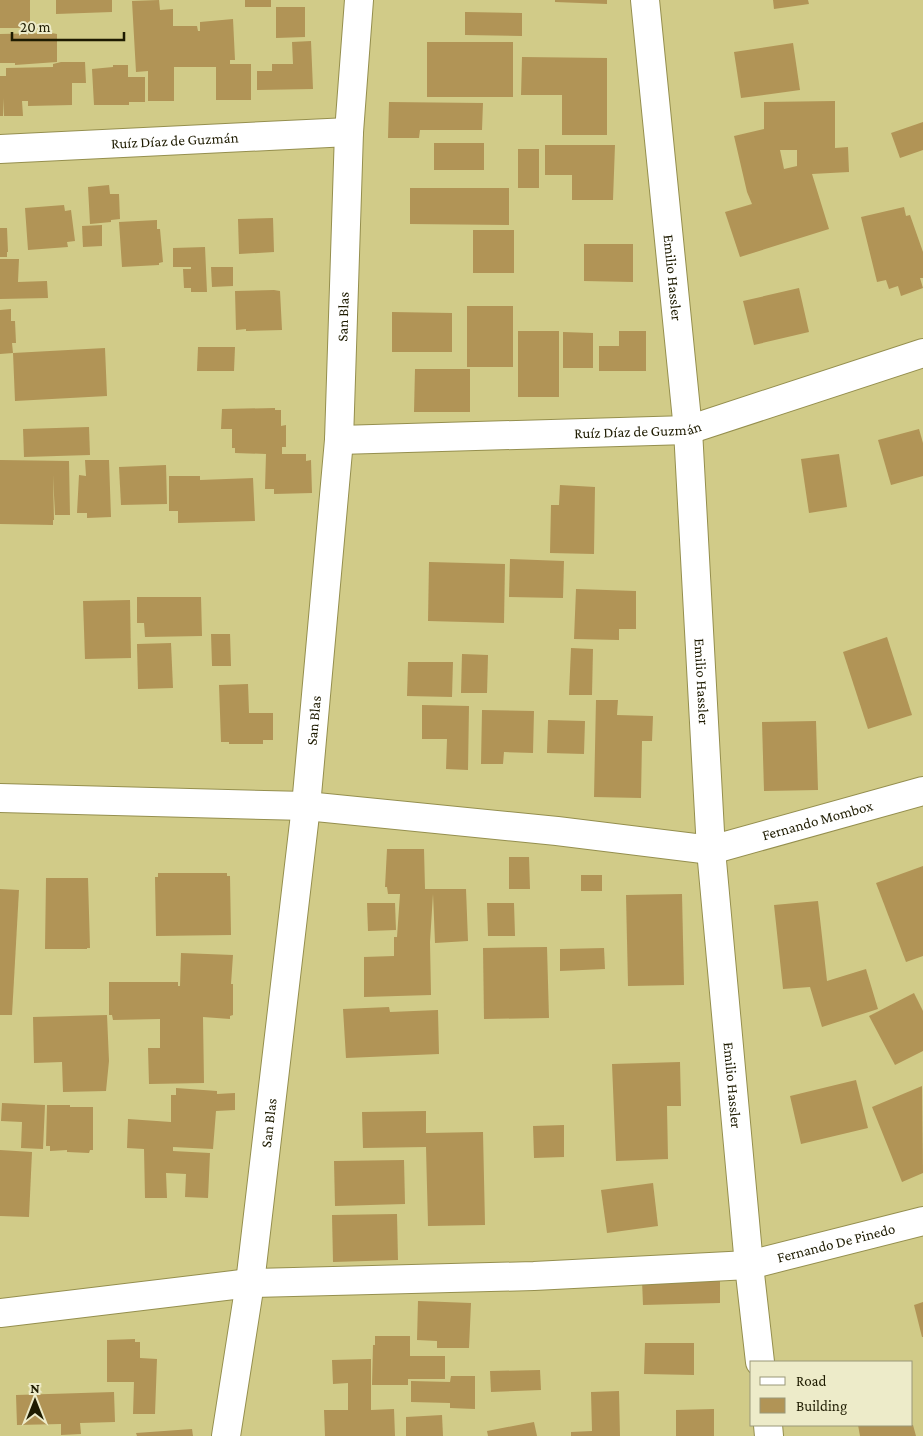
<svg xmlns="http://www.w3.org/2000/svg" width="923" height="1436" font-family="'Crimson Pro',serif">
  <style>
    .building { fill: #b19456; fill-rule: evenodd }
    .lines { fill: none; stroke-linecap: round; stroke-linejoin: round }
    .street-casing { stroke: #958f4e; stroke-width: 30 }
    .street { stroke: #fff; stroke-width: 28 }
    .labels { text-anchor: middle; stroke-width: 4.5; stroke-linejoin: round; paint-order: stroke }
    .street-label { font-size: 15px; fill: #1e1b01; stroke: #edebc9 }
  </style>
  <rect width="100%" height="100%" fill="#d1cb88"/>
  <!-- building -->
  <g class="building">
    <rect x="0" y="0" width="30" height="28"/>
    <path d="M56,0h56v12l-56,2z"/>
    <path d="M159,0l1,10 13,-1v17h24l1,5h2v-9l33,-3 2,41h-5v4h21v36h-35v-33h-42v34h-26v-30l-12,1 -4,-71z"/>
    <rect x="245" y="0" width="26" height="7"/>
    <path d="M555,0h52v4l-52,-2z"/>
    <path d="M773,0h35l1,4 -35,5z"/>
    <path d="M276,7h29v30l-29,1z"/>
    <path d="M465,12l57,1v23l-57,-1z"/>
    <path d="M51,33l6,1v28l-42,3v-2h-15v-29z"/>
    <path d="M311,41l2,48 -56,1v-19h15v-7h21l-1,-22z"/>
    <rect x="427" y="42" width="86" height="55"/>
    <path d="M793,43l7,47 -59,8 -7,-46z"/>
    <path d="M522,57l85,1v77h-45v-40h-41z"/>
    <path d="M61,62h24l1,21h-14v22l-44,1v-5h-6l1,15h-19l-1,-18v18h-3v-40h6v-8l47,-1v-3z"/>
    <path d="M113,65h15v12h17v25h-16v3h-35l-2,-36 21,-2z"/>
    <path d="M835,101v47l13,-1 1,25 -37,2 17,55 -89,28 -15,-45 27,-8 -5,-12 -13,-56 30,-7v-27zM780,150h17v16l-13,3z"/>
    <path d="M389,102l94,1 -1,27h-62l-1,8h-31z"/>
    <path d="M923,122v28l-23,8 -9,-25z"/>
    <rect x="434" y="143" width="50" height="27"/>
    <path d="M545,145h70l-2,55h-41v-25h-27z"/>
    <rect x="518" y="149" width="21" height="39"/>
    <path d="M109,185l1,9h9l1,25 -9,1v2l-21,2 -2,-37z"/>
    <path d="M410,188h99v37l-99,-1z"/>
    <path d="M64,205l1,6 6,-1 4,31 -8,1 1,5 -40,3 -3,-42z"/>
    <path d="M904,207l2,9 4,-1 13,37v26h-3l3,10 -22,8 -3,-10 -9,3 -3,-9 -9,2 -16,-65z"/>
    <path d="M273,218l1,34 -35,2 -1,-35z"/>
    <path d="M157,220v9h3l3,33 -4,1v2l-37,2 -3,-45z"/>
    <path d="M102,225v21l-19,1 -1,-21z"/>
    <path d="M0,228h7l1,24h-1v5h-7z"/>
    <rect x="473" y="230" width="41" height="43"/>
    <path d="M584,244h49v38l-49,-1z"/>
    <path d="M205,247l2,45h-16v-4h-7l-1,-19h8v-2h-18v-19z"/>
    <path d="M0,259h19l-1,23 29,-1 1,17 -48,1z"/>
    <path d="M211,267h22v19l-21,1z"/>
    <path d="M799,288l10,44 -55,13 -11,-44z"/>
    <path d="M274,290l6,1 2,39 -36,1v-2l-10,1 -1,-39z"/>
    <rect x="467" y="306" width="46" height="61"/>
    <path d="M11,309v12h4l1,22h-4l1,10 92,-5 2,48 -92,5 -2,-48 -13,1v-44z"/>
    <path d="M392,312l60,1v39h-60z"/>
    <rect x="518" y="331" width="41" height="66"/>
    <path d="M619,331h27v40h-47v-25h20z"/>
    <path d="M563,332l30,1v35h-30z"/>
    <path d="M198,347h37l-1,24h-37z"/>
    <path d="M415,369h55v43h-56z"/>
    <path d="M275,408v2h6v16l5,-1v22h-4v7h24v7l5,-1 1,33 -38,1v-5h-9l1,-35 -31,-1v-5h-3v-19h-11l1,-20z"/>
    <path d="M89,427l1,28 -66,2 -1,-28z"/>
    <path d="M919,429l4,14v33l-32,9 -13,-45z"/>
    <path d="M839,454l8,53 -38,6 -8,-54z"/>
    <path d="M0,460l69,1 1,54h-15l-2,-40 1,45h-1v5l-53,-1z"/>
    <path d="M85,460h24l2,57 -24,1v-5h-10l2,-38 7,1z"/>
    <path d="M166,465l1,39 -46,1 -2,-38z"/>
    <path d="M169,476h31v4l53,-2 2,43 -77,2v-12h-9z"/>
    <path d="M560,485l35,2 -1,67 -44,-1 1,-48h8z"/>
    <path d="M510,559l54,2 -1,37 -54,-1z"/>
    <path d="M429,562l76,2 -1,59 -76,-2z"/>
    <path d="M576,589l60,2v38h-17v11l-45,-1z"/>
    <path d="M137,597h64l1,39 -57,1 -1,-14h-7z"/>
    <path d="M130,600l1,58 -46,1 -2,-58z"/>
    <path d="M211,634h19l1,32h-19z"/>
    <path d="M887,637l25,78 -44,14 -25,-77z"/>
    <path d="M171,643l2,45 -35,1 -1,-45z"/>
    <path d="M571,648l22,1 -1,46h-23z"/>
    <path d="M462,654l26,1 -1,38h-26z"/>
    <path d="M408,662h45l-1,35 -45,-1z"/>
    <path d="M248,684l1,29h24v27h-10v4h-34v-2h-8l-2,-57z"/>
    <path d="M596,700h22l-1,15 36,1 -1,25h-10l-1,57 -47,-1z"/>
    <path d="M422,705l47,1 -1,64 -22,-1 1,-30h-25z"/>
    <path d="M482,710l52,1 -1,42 -29,-1 -1,12h-22z"/>
    <path d="M548,720l37,1 -1,33 -37,-1z"/>
    <path d="M816,721l2,69 -54,1 -2,-69z"/>
    <path d="M387,849h37l1,40h41l2,52 -33,2 -2,-49 -3,48 1,53 -67,2v-40l30,-1v-19h3l3,-43h-12l-1,-7h-2z"/>
    <path d="M509,857h20l1,32h-21z"/>
    <path d="M923,866v90l-17,6 -30,-79z"/>
    <path d="M158,873h69v3h3l1,59 -75,1 -1,-59h3z"/>
    <rect x="581" y="875" width="21" height="16"/>
    <path d="M46,878h42l2,70h-3v1h-42z"/>
    <path d="M0,889l19,1 -7,125h-12z"/>
    <path d="M682,894l2,91 -56,1 -2,-91z"/>
    <path d="M818,901l9,80 39,-12 12,40 -56,18 -12,-40 -27,2 -9,-84z"/>
    <path d="M367,903h28l1,27 -28,1z"/>
    <path d="M487,903h27l1,33h-27z"/>
    <path d="M547,947l2,71 -65,1 -1,-71z"/>
    <path d="M604,948l1,21 -45,2v-22z"/>
    <path d="M181,953l52,2 -2,29h2v31l-3,1v3l-27,-2 1,66 -55,1 -1,-36h12v-29l-47,1 -1,-5h-3v-33h69v4h2z"/>
    <path d="M914,993l9,18v40l-28,14 -26,-49z"/>
    <path d="M389,1007l1,5 48,-2 1,44 -93,4 -3,-49z"/>
    <path d="M107,1015l2,46 -3,30 -43,1 -1,-30 -28,1 -1,-46z"/>
    <path d="M680,1062l1,44h-14l1,53 -52,2 -4,-97z"/>
    <path d="M856,1080l12,48 -67,16 -11,-48z"/>
    <path d="M922,1086l1,87 -21,9 -30,-75z"/>
    <path d="M176,1088l41,3v3l18,-1v17l-19,1 -3,38 -40,-2v4l37,2 -2,45 -23,-1 1,-23 -20,-1 1,25h-22l-1,-49 -17,-1 1,-29 43,3v-27h5z"/>
    <path d="M2,1103l43,2 -2,44 -22,-1 1,-26 -21,-1z"/>
    <path d="M47,1105h23v2h23v43h-3l-1,3 -22,-1v-2l-17,1v-5h-4z"/>
    <path d="M426,1111v22l57,-1 2,93 -57,1 -2,-79 -63,1 -1,-36z"/>
    <path d="M564,1125v32l-30,1 -1,-32z"/>
    <path d="M0,1150l32,2 -3,65 -29,-1z"/>
    <path d="M404,1160l1,44 -70,2 -1,-45z"/>
    <path d="M653,1183l5,43 -51,7 -6,-43z"/>
    <path d="M397,1214l1,46 -65,2 -1,-47z"/>
    <path d="M720,1278v25l-77,2 -1,-25z"/>
    <path d="M418,1301l53,2 -2,45h-32v-7l-20,-1z"/>
    <path d="M923,1302v35h-1l-8,-32z"/>
    <path d="M375,1336h35v20h35v23h-37v6h-36l1,-40h2z"/>
    <path d="M135,1339v3h5v16l17,1 -2,55h-22l1,-32h-27v-42z"/>
    <path d="M645,1343h49v32l-50,-1z"/>
    <path d="M371,1359v51l23,-1 1,27h-70l-1,-26h24v-27l-15,1 -1,-24z"/>
    <path d="M540,1370l1,20 -50,2 -1,-21z"/>
    <path d="M451,1376h24v33l-25,-1v-5l-39,-1v-21l39,1z"/>
    <path d="M619,1391l1,45h-49v-4l21,-1 -1,-39z"/>
    <path d="M114,1392l1,30 -35,1 1,11 -20,1v-11l-44,1 -1,-30z"/>
    <path d="M714,1409v27h-38v-26z"/>
    <path d="M442,1415l1,21h-37v-19z"/>
    <path d="M534,1422l3,14h-49l-1,-5z"/>
    <path d="M858,1425h55l3,11h-56z"/>
    <path d="M192,1429l1,7h-56l-1,-3z"/>
  </g>
  <g class="lines">
    <!-- street casing -->
    <g class="street-casing">
      <g id="street">
        <path id="s1" d="M645,0l43,430 23,420 38,415 11,97"/>
        <path id="s2" d="M0,149l349,-17"/>
        <path id="s3" d="M339,440l349,-10 235,-77"/>
        <path id="s4" d="M0,798l306,8 251,25 154,19 212,-59"/>
        <path id="s5" d="M0,1313l250,-30 284,-7 215,-11 174,-44"/>
        <path d="M768,1425l1,11"/>
        <path id="s6" d="M226,1436l24,-153 56,-477 33,-366 10,-308 10,-132"/>
      </g>
    </g>
    <!-- street -->
    <use href="#street" class="street"/>
  </g>
  <g class="labels">
    <!-- street labels -->
    <g class="street-label">
      <text dy="5" stroke="none"><textPath href="#s2" startOffset="175">Ruíz Díaz de Guzmán</textPath></text>
      <text dy="5" stroke="none"><textPath href="#s1" startOffset="279">Emilio Hassler</textPath></text>
      <text dy="5" stroke="none"><textPath href="#s6" startOffset="1126">San Blas</textPath></text>
      <text dy="5" stroke="none"><textPath href="#s3" startOffset="299">Ruíz Díaz de Guzmán</textPath></text>
      <text dy="5" stroke="none"><textPath href="#s1" startOffset="684">Emilio Hassler</textPath></text>
      <text dy="5" stroke="none"><textPath href="#s6" startOffset="721">San Blas</textPath></text>
      <text dy="5" stroke="none"><textPath href="#s4" startOffset="824">Fernando Mombox</textPath></text>
      <text dy="5" stroke="none"><textPath href="#s1" startOffset="1089">Emilio Hassler</textPath></text>
      <text dy="5" stroke="none"><textPath href="#s6" startOffset="316">San Blas</textPath></text>
      <text dy="5" stroke="none"><textPath href="#s5" startOffset="841">Fernando De Pinedo</textPath></text>
    </g>
  </g>
  <!-- legend -->
  <rect x="750" y="1361" width="162" height="65" fill="#edebc9" stroke="#9a9879"/>
  <rect x="760" y="1377" width="25" height="8" fill="#ffffff" stroke="#9a9879"/>
  <text x="796" y="1386" font-size="15" fill="#1e1b01">Road</text>
  <rect x="760" y="1398" width="25" height="15" fill="#b19456" stroke="#9a9879"/>
  <text x="796" y="1411" font-size="15" fill="#1e1b01">Building</text>
  <!-- north arrow -->
  <g transform="translate(35 1401)" stroke="#edebc9" stroke-width="4" paint-order="stroke">
  <path d="M0-4L9 19L0 12L-9 19Z" fill="#1e1b01"/>
  <text y="-8" font-size="14" font-weight="bold" text-anchor="middle" fill="#1e1b01">N</text>
  </g>
  <!-- scale -->
  <path d="M12 32v8h112v-8" fill="none" stroke="#1e1b01" stroke-width="2.5"/>
  <text x="20" y="32" font-size="15" fill="#1e1b01" stroke="#edebc9" stroke-width="4" paint-order="stroke">20 m</text>
</svg>
